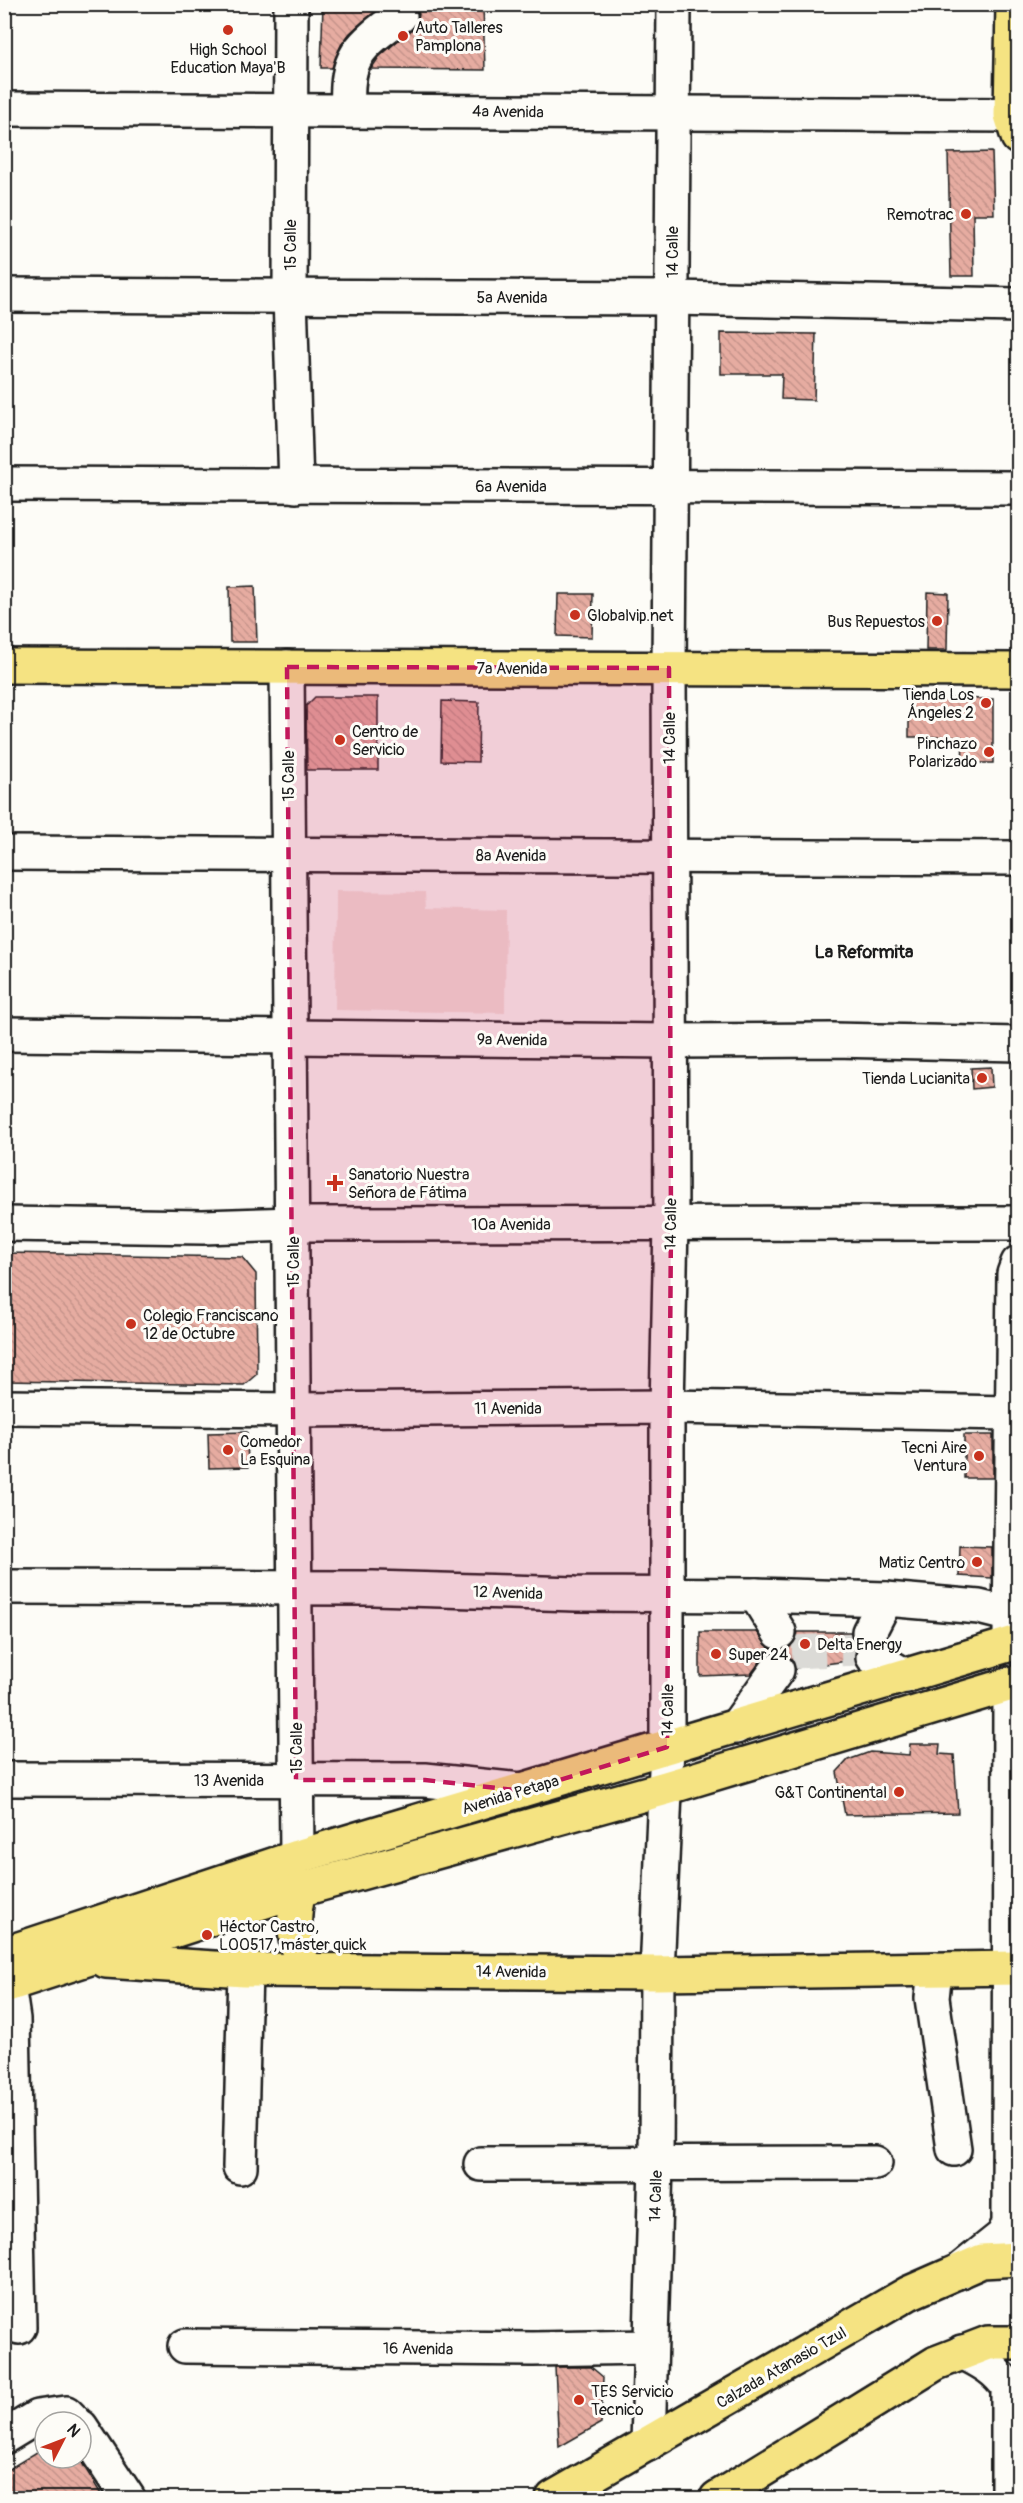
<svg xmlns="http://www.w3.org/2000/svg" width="1023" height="2503" font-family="Pangolin,sans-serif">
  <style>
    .built { fill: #f6e4dd }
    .building { fill: url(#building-back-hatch); stroke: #1c1c1c; stroke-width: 1.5 }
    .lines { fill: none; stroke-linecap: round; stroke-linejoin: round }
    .minor-tunnel { stroke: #dbdad6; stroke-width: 33; stroke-dasharray: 33 16; stroke-linecap: butt }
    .minor-casing { stroke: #1c1c1c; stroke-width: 38 }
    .major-casing { stroke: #1c1c1c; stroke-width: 38 }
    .highway-casing { stroke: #1c1c1c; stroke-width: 38 }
    .minor { stroke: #fdfcf7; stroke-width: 33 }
    .major { stroke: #f5e382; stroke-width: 33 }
    .highway { stroke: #f5e382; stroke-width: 33 }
    .marked { fill: #c2185b; fill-opacity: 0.2; stroke: #c2185b; stroke-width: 4.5; stroke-dasharray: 12 8; stroke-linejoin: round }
    .poi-dot { fill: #c8321e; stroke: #fdfcf7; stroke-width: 2 }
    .labels { text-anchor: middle; stroke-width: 6; stroke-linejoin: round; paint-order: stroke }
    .poi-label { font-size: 16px; fill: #1c1c1c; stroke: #fdfcf7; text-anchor: start }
    .street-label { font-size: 16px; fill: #1c1c1c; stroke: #fdfcf7 }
    .neighbourhood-label { font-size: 18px; font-weight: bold; fill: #1c1c1c; stroke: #fdfcf7 }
  </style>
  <defs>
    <pattern id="building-back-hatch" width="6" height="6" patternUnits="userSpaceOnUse" patternTransform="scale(1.5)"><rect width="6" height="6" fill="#e6aca1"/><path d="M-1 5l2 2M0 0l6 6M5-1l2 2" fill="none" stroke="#c5938a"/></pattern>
  </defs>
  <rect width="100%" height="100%" fill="#fdfcf7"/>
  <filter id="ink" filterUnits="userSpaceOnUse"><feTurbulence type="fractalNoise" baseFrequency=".0167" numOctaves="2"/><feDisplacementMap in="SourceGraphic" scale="12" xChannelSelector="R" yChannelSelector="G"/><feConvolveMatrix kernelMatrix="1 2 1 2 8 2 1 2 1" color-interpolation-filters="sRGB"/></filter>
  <g filter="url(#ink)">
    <!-- built -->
    <path class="built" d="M336,891l89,1 1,16 80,2 -1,103 -170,-3z"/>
    <!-- building -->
    <g class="building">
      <path d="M323,4h61l-34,29 -9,12 -9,23h-11z"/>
      <path d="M415,4h68l2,66 -114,-1 8,-12 38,-33 2,-10z"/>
      <path d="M992,152l2,62h-21l1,62h-23l-3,-123z"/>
      <path d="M721,333l95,1 -2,66 -33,-1 1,-25h-61z"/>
      <path d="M255,586l2,56h-27l-1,-55z"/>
      <path d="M927,592l21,1 -1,57h-21z"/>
      <path d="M558,594h35l-1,43 -35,-1z"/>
      <path d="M315,697h63v73h-71l-1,-64z"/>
      <path d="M909,698l84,1v64h-30l-1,-26h-53z"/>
      <path d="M442,701l37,1 -1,60 -37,-1z"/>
      <path d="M991,1067l1,20 -20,2 -1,-21z"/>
      <path d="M4,1253l238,4 14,17 1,100 -13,11 -240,-4z"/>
      <path d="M247,1432l1,35 -39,1 -1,-35z"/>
      <rect x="964" y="1435" width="29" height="43"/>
      <path d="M960,1546l32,1v31l-33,-2z"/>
      <path d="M700,1632h57l13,16 9,3 10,-3 7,-8 2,-8h52l3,10 5,4 -3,14 -60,8 -7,-13 -10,-4 -9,2 -7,6 -11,15 -51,2z"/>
      <path d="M910,1744h30l-1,10 15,1 4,58 -113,2 -8,-43 11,-12 22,-8 39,3z"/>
      <path d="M555,2367h36l12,10 -2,46 -42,24z"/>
      <path d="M45,2447v11h34l25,41h-100v-27z"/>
    </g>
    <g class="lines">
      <!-- minor-tunnel -->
      <path class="minor-tunnel" d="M792,1652l68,-3 13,8"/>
      <!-- minor casing -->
      <g class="minor-casing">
        <g id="minor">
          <path d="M291,4l-1,292 6,190"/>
          <path d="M4,109l1007,6"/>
          <path d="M348,109c-3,-53 11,-63 52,-93"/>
          <path d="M4,295l668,3 346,7"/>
          <path d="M4,484l1014,4"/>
          <path d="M287,667l10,1190"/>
          <path d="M4,853l1014,5"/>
          <path d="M4,1034l666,7 163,-1 185,4"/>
          <path d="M4,1224l199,3 90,-3 725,-1"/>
          <path d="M4,1407l289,3 374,-3 344,6"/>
          <path d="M4,1587l369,1 203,6 180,1 130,4 93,8 32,8"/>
          <path d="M756,1595l23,37"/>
          <path d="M869,1632l17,-33"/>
          <path d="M1010,1635l4,-361 4,-11"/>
          <path d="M873,1657l33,19"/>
          <path d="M736,1727l41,-57"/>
          <path d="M4,1779l421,1 96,10"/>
          <path d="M935,1969l-3,29 22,151"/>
          <path d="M8,1985l5,34 6,308"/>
          <path d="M481,2164l394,-1"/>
          <path d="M240,2167l5,-197"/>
          <path d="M958,2272l45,-36 6,-12 1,-540"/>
          <path d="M185,2346l348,3 117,-2"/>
          <path d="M962,2352c19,9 35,18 46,35v111"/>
          <path d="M81,2427l47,71"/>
          <path d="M4,2437l33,-20 29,-4 9,9"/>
          <path d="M648,2444l8,-280 1,-191 10,-226v-340l4,-183 -2,-556 5,-664"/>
        </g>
      </g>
      <!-- major casing -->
      <g class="major-casing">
        <g id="major">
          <path d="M4,666l1014,4"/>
          <path d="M299,1890c-7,28 -6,51 6,78"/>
          <path d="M4,1954l293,-97 721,-215"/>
          <path d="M106,1961l139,9 412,3 361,-5"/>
          <path d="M4,1986l295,-96 367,-102 352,-106"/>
          <path d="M553,2498l356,-205 73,-32 36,-2"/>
          <path d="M717,2498l219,-135 52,-20h30"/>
        </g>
      </g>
      <!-- highway casing -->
      <g class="highway-casing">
        <path id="highway" d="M1013,4l-2,111 7,22"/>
      </g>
      <!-- minor -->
      <use href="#minor" class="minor"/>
      <!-- major -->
      <use href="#major" class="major"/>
      <!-- highway -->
      <use href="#highway" class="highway"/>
    </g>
  </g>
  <!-- marked area -->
  <path class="marked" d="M287,667l382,1 2,556 -4,523 -143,44 -99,-11h-129z"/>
  <!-- markers -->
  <g class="poi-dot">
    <circle cx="228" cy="30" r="6"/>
    <circle cx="403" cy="36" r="6"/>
    <circle cx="966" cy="214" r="6"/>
    <circle cx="575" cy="615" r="6"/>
    <circle cx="937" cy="621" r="6"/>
    <circle cx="986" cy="703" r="6"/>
    <circle cx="340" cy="740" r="6"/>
    <circle cx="989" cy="752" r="6"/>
    <circle cx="982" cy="1078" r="6"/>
    <path d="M332 1174h6v6h6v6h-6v6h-6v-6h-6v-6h6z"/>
    <circle cx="131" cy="1324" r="6"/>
    <circle cx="228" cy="1450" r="6"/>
    <circle cx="979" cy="1456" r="6"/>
    <circle cx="977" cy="1562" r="6"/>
    <circle cx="805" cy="1644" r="6"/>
    <circle cx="716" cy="1654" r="6"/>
    <circle cx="899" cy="1792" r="6"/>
    <circle cx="207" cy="1935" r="6"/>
    <circle cx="579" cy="2400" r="6"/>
  </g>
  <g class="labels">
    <!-- poi labels -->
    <g class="poi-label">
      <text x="415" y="33">Auto Talleres<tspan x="415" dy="18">Pamplona</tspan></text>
      <text x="228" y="55" text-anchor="middle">High School<tspan x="228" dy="18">Education Maya'B</tspan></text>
      <text x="954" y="220" text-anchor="end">Remotrac</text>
      <text x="587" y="621">Globalvip.net</text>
      <text x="925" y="627" text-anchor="end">Bus Repuestos</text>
      <text x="974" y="700" text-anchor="end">Tienda Los<tspan x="974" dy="18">Ángeles 2</tspan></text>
      <text x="352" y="737">Centro de<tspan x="352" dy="18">Servicio</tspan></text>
      <text x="977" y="749" text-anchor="end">Pinchazo<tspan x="977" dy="18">Polarizado</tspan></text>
      <text x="970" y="1084" text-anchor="end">Tienda Lucianita</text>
      <text x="348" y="1180">Sanatorio Nuestra<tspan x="348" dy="18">Señora de Fátima</tspan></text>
      <text x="143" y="1321">Colegio Franciscano<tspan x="143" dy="18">12 de Octubre</tspan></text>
      <text x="240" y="1447">Comedor<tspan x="240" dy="18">La Esquina</tspan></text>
      <text x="967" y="1453" text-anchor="end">Tecni Aire<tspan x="967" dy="18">Ventura</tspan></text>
      <text x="965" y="1568" text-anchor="end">Matiz Centro</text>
      <text x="817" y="1650">Delta Energy</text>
      <text x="728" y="1660">Super 24</text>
      <text x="887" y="1798" text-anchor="end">G&amp;T Continental</text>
      <text x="219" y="1932">Héctor Castro,<tspan x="219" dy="18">L00517, máster quick</tspan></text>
      <text x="591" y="2397">TES Servicio<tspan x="591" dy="18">Tecnico</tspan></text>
    </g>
    <!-- street labels -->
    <g class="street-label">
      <text transform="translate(508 111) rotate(1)" y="6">4a Avenida</text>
      <text transform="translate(290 245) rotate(-90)" y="6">15 Calle</text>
      <text transform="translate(672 252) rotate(-90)" y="6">14 Calle</text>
      <text x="512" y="303">5a Avenida</text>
      <text x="511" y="492">6a Avenida</text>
      <text x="512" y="674">7a Avenida</text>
      <text transform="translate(669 738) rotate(-90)" y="6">14 Calle</text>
      <text transform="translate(288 776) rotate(-90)" y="6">15 Calle</text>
      <text x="511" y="861">8a Avenida</text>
      <text transform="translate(512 1039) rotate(1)" y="6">9a Avenida</text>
      <text x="511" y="1230">10a Avenida</text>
      <text transform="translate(670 1224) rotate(-89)" y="6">14 Calle</text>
      <text transform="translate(293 1262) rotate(-90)" y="6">15 Calle</text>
      <text x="508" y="1414">11 Avenida</text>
      <text transform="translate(508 1592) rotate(2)" y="6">12 Avenida</text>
      <text transform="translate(667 1710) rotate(-89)" y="6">14 Calle</text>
      <text transform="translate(296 1748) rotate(-90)" y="6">15 Calle</text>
      <text x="229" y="1786">13 Avenida</text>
      <text transform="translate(510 1794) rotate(-17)" y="6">Avenida Petapa</text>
      <text transform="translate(511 1971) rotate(1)" y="6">14 Avenida</text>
      <text transform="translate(655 2196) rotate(-88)" y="6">14 Calle</text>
      <text transform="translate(418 2348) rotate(1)" y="6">16 Avenida</text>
      <text transform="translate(781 2367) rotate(-30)" y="6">Calzada Atanasio Tzul</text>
    </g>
    <!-- neighbourhood labels -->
    <g class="neighbourhood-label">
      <text x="864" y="958">La Reformita</text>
    </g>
  </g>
  <!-- margin -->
  <rect width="1023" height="2503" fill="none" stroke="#fdfcf7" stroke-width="24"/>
  <rect x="12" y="12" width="999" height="2479" fill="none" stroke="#1c1c1c" stroke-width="2" filter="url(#ink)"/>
  <!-- north arrow -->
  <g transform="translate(63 2440) rotate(48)"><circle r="28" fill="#fdfcf7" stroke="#a3a29f" stroke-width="1.5"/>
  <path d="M0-4.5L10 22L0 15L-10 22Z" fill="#c8321e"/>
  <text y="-9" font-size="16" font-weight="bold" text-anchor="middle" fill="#1c1c1c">N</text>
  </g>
</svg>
